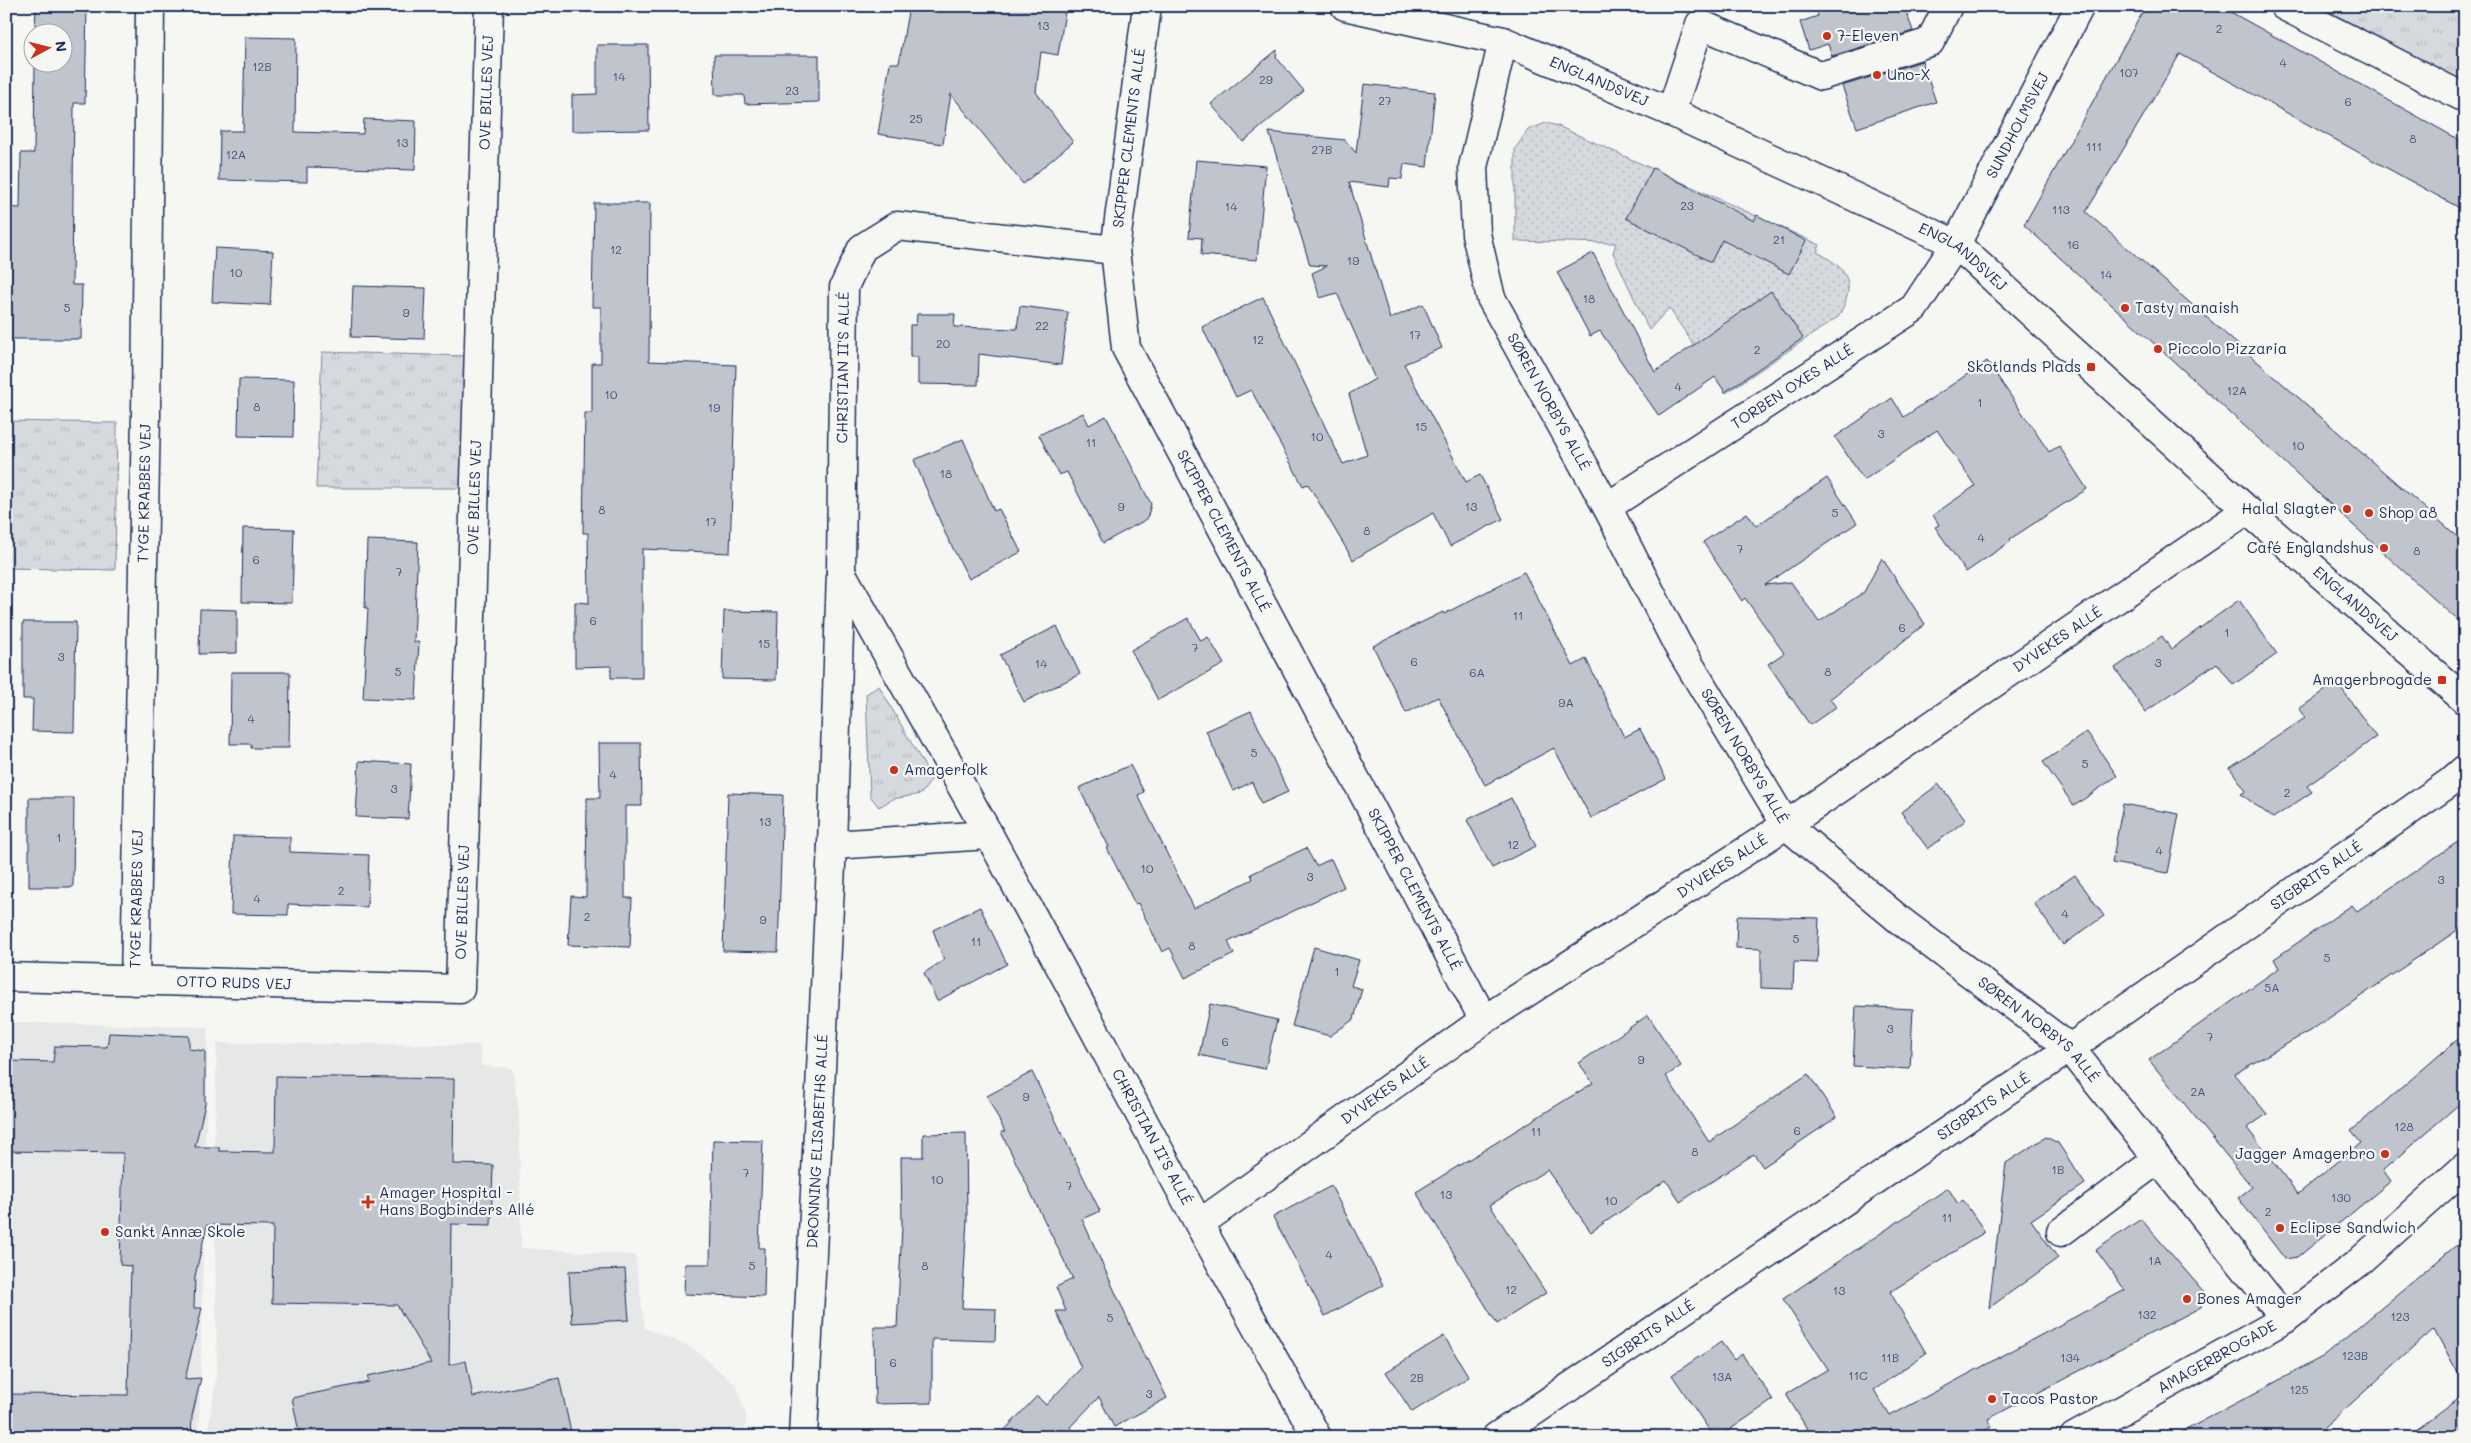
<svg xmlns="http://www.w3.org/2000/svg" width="2471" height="1443" font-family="Mali,sans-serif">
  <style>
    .built { fill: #e6e7e7 }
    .grass { fill: url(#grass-dots); stroke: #78849e }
    .park { fill: url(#park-tufts); stroke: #78849e }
    .building { fill: #c0c4cd; stroke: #1b2f5e }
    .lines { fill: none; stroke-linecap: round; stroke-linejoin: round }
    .minor-casing { stroke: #1b2f5e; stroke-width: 31 }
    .minor { stroke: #f6f6f2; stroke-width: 28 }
    .poi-dot { fill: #c8321e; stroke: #f6f6f2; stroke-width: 2 }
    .labels { text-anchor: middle; stroke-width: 4.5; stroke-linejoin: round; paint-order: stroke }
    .number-label { font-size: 12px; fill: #44547a }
    .poi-label { font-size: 15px; fill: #1b2f5e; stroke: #f6f6f2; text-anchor: start }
    .street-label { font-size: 15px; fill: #1b2f5e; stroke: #f6f6f2 }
  </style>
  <defs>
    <pattern id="grass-dots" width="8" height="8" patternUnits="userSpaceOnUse" patternTransform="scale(1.25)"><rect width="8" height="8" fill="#d6d9dd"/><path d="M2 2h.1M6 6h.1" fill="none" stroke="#b7bbc0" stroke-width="1.8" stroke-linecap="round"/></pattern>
    <pattern id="park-tufts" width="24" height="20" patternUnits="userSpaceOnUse" patternTransform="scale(1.25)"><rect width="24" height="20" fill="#d6d9dd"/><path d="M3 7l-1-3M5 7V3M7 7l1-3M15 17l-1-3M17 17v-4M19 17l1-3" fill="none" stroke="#b7bbc0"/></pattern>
  </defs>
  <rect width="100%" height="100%" fill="#f6f6f2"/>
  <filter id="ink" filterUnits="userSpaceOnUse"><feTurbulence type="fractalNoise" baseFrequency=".02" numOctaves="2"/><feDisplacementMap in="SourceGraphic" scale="10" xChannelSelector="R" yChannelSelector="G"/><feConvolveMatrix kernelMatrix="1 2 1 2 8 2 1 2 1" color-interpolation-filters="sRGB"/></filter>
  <g filter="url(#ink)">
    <!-- built -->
    <g class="built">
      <path d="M6,1022l202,5 -9,410h-193z"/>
      <path d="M217,1043l263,2 1,21 31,2 7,44 2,136 114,7 10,73 48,20 43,37 10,30 -1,22h-538l10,-66 -3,-214z"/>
    </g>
    <!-- grass -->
    <path class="grass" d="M1546,123l12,3 262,119 -3,7c32,17 40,32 21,65l-112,76 -57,-85 -20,22 -36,-77 3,-10 -101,-2v-92l13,-19z"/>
    <!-- park -->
    <g class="park">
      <path d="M2318,6h147v76z"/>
      <path d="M322,352l148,4 -7,132h-147z"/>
      <path d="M6,421l111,2 -2,147 -109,-2z"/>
      <path d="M879,686l53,93 -11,15 -28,5 -14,8 -9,-11 -4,-102z"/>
    </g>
    <!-- building -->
    <g class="building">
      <path d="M36,6h51l-2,97h-11l-2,182h10l-1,54h-71v-91h-4v-41l14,1 1,-55h13l1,-91h27v-30h-27z"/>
      <path d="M909,6h157l-8,49 -17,-3 -5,40 37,50 -50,42 -72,-90 -8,50 -65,-10 12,-71h9z"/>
      <path d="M1815,6h89l9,25 -81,25 -4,-12 -19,6 -9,-28 18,-6z"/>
      <path d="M2146,6h74l245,137v68l-285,-157 -94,158 379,331v84l-441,-402z"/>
      <path d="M245,37l51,1 -1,94 68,2 1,-15 52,2 -1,49 -108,-3v15l-88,-2 1,-49h23z"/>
      <path d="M597,45h51l1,85 -77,1v-36l25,-1z"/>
      <path d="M1277,50l-1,7 28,34 -61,51 -32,-38z"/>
      <path d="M714,55h105v47l-74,2 -1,-9h-29z"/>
      <path d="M1922,61l14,41 -79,26 -15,-42z"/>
      <path d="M1364,84l71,8 -8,75 -23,-3 -2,15 -12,-1 -1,9 -40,-5 41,137 33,-15 19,44 -38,16 62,118 14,-7 23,44 -53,27 -17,-33 -80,47 -45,-76 -5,2 -52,-96 -15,7 -34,-70 61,-30 80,167 24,-9 -18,-61 26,-15 -38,-86 -17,5 -8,-25 15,-7 -17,-1 -41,-133 76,8 11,13z"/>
      <path d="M1196,160l70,6 -9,94 -56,-5 1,-17 -13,-1z"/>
      <path d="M1653,168l101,53 3,-6 49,26 -17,33 -67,-34 -11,22 -85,-44z"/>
      <path d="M594,203h56l-1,158 87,4 -6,188 -88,-4v129h-31v-12l-36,1v-65l14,1 -1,-70h-5l2,-120h7v-50h9v-56h-9z"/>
      <path d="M215,248l58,3 -3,54 -58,-3z"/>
      <path d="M1593,253l62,119 116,-81 32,47 -78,54 -10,-15 -56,39 -59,-85 -10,5 -33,-64z"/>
      <path d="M353,286l73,2 -2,51 -73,-2z"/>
      <path d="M1020,306l48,6 -7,53 -82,-11 -1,31 -60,-1v-27h-8v-32h6l1,-11h38l-1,13 63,2z"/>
      <path d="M1987,361l62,91 10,-6 28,43 -77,50 1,2 -45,31 -31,-45 4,-2 -6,-10 42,-29 -38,-56 -73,50 -29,-43 57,-39 12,19z"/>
      <path d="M239,379l55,1 -1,57 -55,-1z"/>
      <path d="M1083,413l6,12 17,-9 45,88 -4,15 -44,24 -36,-71 -8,3 -20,-40z"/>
      <path d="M963,439l31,72 5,-2 22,43 -52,27 -23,-44 -32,-75z"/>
      <path d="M1827,478l30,45 -92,62 26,-3 28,40 45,-30 18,-34 43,66 -95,75 6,8 -26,18 -42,-61 16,-11 -39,-55 -3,3 -39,-59 44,-29 9,13z"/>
      <path d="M243,528l51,1 -2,74 -50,-1z"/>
      <path d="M367,540l51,2 -4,100h5l-3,58 -53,-2 5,-90h-3z"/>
      <path d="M1524,572l49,94 13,-7 38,78 16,-8 26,50 -75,39 -37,-70 -69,37 -47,-88 -32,16 -33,-67 70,-34 1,2z"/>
      <path d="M2239,600l38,54 -44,31 -16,-22 -72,49 -30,-44 47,-32 9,13z"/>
      <path d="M200,609l37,1v43l-38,1z"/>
      <path d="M724,611l54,1 -2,68 -54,-1z"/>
      <path d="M1188,618l13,23 7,-4 16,27 -66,36 -27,-50z"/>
      <path d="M23,622h53l-2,110 -42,-1 1,-32h-10z"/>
      <path d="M1057,626l23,48 -56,28 -24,-47z"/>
      <path d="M231,672h59l-1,76h-38v-4h-21z"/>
      <path d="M2337,682l39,55 -69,49 5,6 -39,26 -32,-24 5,-3 -16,-23 75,-50 -6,-9z"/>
      <path d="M1251,711l37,81 -27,12 -9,-22 -19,9 -27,-60z"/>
      <path d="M2087,732l30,44 -43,30 -31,-44z"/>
      <path d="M599,743h42l1,63h-17v92h7l-2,49 -62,-2 3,-49 15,1 1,-99h13z"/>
      <path d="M359,761l52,3 -3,55 -52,-2z"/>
      <path d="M1130,765l14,27 -6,3 56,113 59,-29 -2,-5 55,-26 10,18 15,-7 13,28 -116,55 6,12 -49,24 -15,-30 -8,4 -24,-49 -3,1 -28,-56 2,-1 -30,-59z"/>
      <path d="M1939,784l27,36 -38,29 -27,-37z"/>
      <path d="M728,793l55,2 -5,157 -55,-1z"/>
      <path d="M29,798h45l-1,89h-44z"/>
      <path d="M1511,798l25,48 -44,22 -25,-48z"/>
      <path d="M2123,804l56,10 -11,59 -56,-10z"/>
      <path d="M233,836l57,1v15l79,3 -2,52 -79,-3v11l-57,-1z"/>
      <path d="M2465,837v88l-152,104 -79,45 33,40 -20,14 51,66 63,-51 -10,-12 114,-98v66l-82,71 8,11 -93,76 -13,2 -47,-61 14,-11 -103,-127 130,-92 -5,-9 78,-54 5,6z"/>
      <path d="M2075,875l29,41 -41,29 -29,-42z"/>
      <path d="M980,907l27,57 -70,37 -13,-28 20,-13 -11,-30z"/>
      <path d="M1737,916l82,2 -2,45 -23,-1 -1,27 -32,-1v-39l-25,-1z"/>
      <path d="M1314,947l45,13 -8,26 11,3 -8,30 -24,17 -38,-10z"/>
      <path d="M1210,1004l67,16 -12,49 -66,-14z"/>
      <path d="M1856,1006l57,3 -3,60 -57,-3z"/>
      <path d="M1648,1015l33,51 -15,10 43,66 99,-68 29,43 -74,50 -9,-13 -74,48 -14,-22 -75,52 -44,-62 -57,35 56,88 -49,31 -81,-132 177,-109 -14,-20z"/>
      <path d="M109,1033l80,3v13l16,2v53l-10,43h24v4l56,1 1,-76 178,3 -1,85 40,1 -2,60 -40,-1 -2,141 17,-4 7,36 86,-19 13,59h-272l-8,-39 77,-16 -2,-6 64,-13 -34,-58 -125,-2 1,-77 -66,-1 -12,51 -1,32h8l-17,71 16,-1 -9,38 -1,21h-185v-43l122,1 3,-129 -11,-1 3,-112 -117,-2v-90l47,1 2,-16 52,1z"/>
      <path d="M1032,1072l68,139 -18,8 64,141 2,-1 19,39 -53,29 -15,-30 -29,30 10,10h-82l39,-41 9,9 35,-37 -25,-57h10l-10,-24 17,-8 -72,-147h4l-18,-36z"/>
      <path d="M966,1133l1,86 -5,89 34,1 -1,32 -63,-2v64l-57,1 -1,-77h23l5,-101 -1,-69h22v-23z"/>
      <path d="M2046,1137l12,6 27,41 -54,36 27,38 -69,50 17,-145z"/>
      <path d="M713,1140l50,1 -4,107h6l-1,49 -80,-3 1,-30h25z"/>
      <path d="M1331,1186l52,99 -58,31 -52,-99z"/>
      <path d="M1948,1188l10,16 5,-4 22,32 -95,60 36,61 -52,37 16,26 235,-126 -29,-40 45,-31 63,73 -3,15 -213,112 3,8 -17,10h-162l-26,-43 42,-25 -45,-70z"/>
      <path d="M2465,1238v148l-31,-57 -120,108h-141l151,-81z"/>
      <path d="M625,1269l4,51 -57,3 -3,-52z"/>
      <path d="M1444,1336l25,41 -57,35 -26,-40z"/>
      <path d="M1721,1342l13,18 8,-6 31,46 -54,37h-5l-42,-62z"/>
      <path d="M2465,1393v44h-58z"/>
    </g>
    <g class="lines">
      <!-- minor casing -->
      <g class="minor-casing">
        <g id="minor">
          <path id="s1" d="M1147,6l-32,244 11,98 358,672"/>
          <path id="s2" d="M1345,6l158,35 168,71 285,132 291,266 218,190"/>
          <path d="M2284,6l181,92"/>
          <path id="s3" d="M1503,41l-30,126 3,67 15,64 116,209 70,137 109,181 116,97 168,126 215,271"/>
          <path d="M1671,112l29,-88 121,52 109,-34 18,-36"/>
          <path id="s4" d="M1607,507l307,-199 42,-64 124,-238"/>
          <path id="s5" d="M841,572l148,263 210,389 118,213"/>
          <path id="s6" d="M989,835l-157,10 9,-273 3,-285 18,-39 35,-22 218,24"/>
          <path id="s7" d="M6,977l454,12 29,-983"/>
          <path id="s8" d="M135,981l11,-568 4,-407"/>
          <path id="s9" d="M1199,1224l285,-204 302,-195 461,-315"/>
          <path d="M2061,1232l97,-73"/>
          <path id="s10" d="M803,1437l29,-592"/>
          <path id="s11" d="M1496,1437l574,-389 379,-265 16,-14"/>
          <path id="s12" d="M2074,1437l211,-118 73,-56 107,-96"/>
        </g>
      </g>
      <!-- minor -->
      <use href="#minor" class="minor"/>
    </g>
  </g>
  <!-- markers -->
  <g class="poi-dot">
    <circle cx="1827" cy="36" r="5"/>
    <circle cx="1877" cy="75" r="5"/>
    <circle cx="2125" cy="308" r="5"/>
    <circle cx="2158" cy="349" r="5"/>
    <rect x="2086" y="362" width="10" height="10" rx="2.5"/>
    <circle cx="2347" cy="509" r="5"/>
    <circle cx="2369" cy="513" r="5"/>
    <circle cx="2384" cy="548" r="5"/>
    <rect x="2437" y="675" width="10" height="10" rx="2.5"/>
    <circle cx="894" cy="770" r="5"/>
    <circle cx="2385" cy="1154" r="5"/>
    <path d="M365.5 1194.5h5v5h5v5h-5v5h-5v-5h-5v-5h5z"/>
    <circle cx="2280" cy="1228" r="5"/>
    <circle cx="105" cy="1232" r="5"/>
    <circle cx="2187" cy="1299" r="5"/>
    <circle cx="1992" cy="1399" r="5"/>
  </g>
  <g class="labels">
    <!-- number labels -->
    <g class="number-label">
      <text x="1043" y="30">13</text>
      <text x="2219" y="33">2</text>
      <text x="2283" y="67">4</text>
      <text x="262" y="71">12B</text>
      <text x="2129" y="77">107</text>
      <text x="619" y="81">14</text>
      <text x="1266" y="84">29</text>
      <text x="792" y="95">23</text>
      <text x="1385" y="105">27</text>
      <text x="2348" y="106">6</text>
      <text x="916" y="123">25</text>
      <text x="2413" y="143">8</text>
      <text x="402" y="147">13</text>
      <text x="2094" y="151">111</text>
      <text x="1322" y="154">27B</text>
      <text x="236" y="159">12A</text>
      <text x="1687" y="210">23</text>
      <text x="1231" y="211">14</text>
      <text x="2061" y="214">113</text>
      <text x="1779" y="244">21</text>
      <text x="2073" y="249">16</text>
      <text x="616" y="254">12</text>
      <text x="1353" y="265">19</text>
      <text x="236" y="277">10</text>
      <text x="2106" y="279">14</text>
      <text x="1589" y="303">18</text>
      <text x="67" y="312">5</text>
      <text x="406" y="317">9</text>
      <text x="1042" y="330">22</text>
      <text x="1415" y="339">17</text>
      <text x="1258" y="344">12</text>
      <text x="943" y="348">20</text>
      <text x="1757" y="354">2</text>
      <text x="1678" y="391">4</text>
      <text x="2237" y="395">12A</text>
      <text x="611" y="399">10</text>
      <text x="1980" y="407">1</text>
      <text x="257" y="411">8</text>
      <text x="714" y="412">19</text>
      <text x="1421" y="431">15</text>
      <text x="1881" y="438">3</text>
      <text x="1317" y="441">10</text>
      <text x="1091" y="447">11</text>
      <text x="2298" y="450">10</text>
      <text x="946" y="478">18</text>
      <text x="1121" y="511">9</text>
      <text x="1471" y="511">13</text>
      <text x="602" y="514">8</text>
      <text x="1835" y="517">5</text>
      <text x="711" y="526">17</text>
      <text x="1367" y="535">8</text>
      <text x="1981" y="542">4</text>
      <text x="1740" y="553">7</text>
      <text x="2417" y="555">8</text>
      <text x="256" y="564">6</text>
      <text x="399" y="576">7</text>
      <text x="1518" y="620">11</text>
      <text x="593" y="625">6</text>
      <text x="1902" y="632">6</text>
      <text x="2227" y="637">1</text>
      <text x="764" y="648">15</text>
      <text x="1195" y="652">7</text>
      <text x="61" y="661">3</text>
      <text x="1414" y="666">6</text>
      <text x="2158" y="667">3</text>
      <text x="1041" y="668">14</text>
      <text x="398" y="676">5</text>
      <text x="1828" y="676">8</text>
      <text x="1477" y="677">6A</text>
      <text x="1566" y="707">9A</text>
      <text x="251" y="723">4</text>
      <text x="1254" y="757">5</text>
      <text x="2085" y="768">5</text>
      <text x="613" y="779">4</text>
      <text x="394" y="793">3</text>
      <text x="2287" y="797">2</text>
      <text x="765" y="826">13</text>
      <text x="59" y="842">1</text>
      <text x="1513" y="849">12</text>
      <text x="2159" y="855">4</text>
      <text x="1147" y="873">10</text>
      <text x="1310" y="881">3</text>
      <text x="2441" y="884">3</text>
      <text x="341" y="895">2</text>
      <text x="257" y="903">4</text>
      <text x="2065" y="918">4</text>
      <text x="587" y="921">2</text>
      <text x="763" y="924">9</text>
      <text x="1796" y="943">5</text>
      <text x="976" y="946">11</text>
      <text x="1192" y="950">8</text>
      <text x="2327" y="962">5</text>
      <text x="1337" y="976">1</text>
      <text x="2272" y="992">5A</text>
      <text x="1890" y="1033">3</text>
      <text x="2210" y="1041">7</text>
      <text x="1225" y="1046">6</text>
      <text x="1641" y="1064">9</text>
      <text x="2198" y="1096">2A</text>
      <text x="1026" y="1101">9</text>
      <text x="2404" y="1131">128</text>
      <text x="1797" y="1135">6</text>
      <text x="1536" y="1136">11</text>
      <text x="1695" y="1156">8</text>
      <text x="2058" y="1174">1B</text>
      <text x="746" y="1177">7</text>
      <text x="937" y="1184">10</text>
      <text x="1069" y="1190">7</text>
      <text x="1446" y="1199">13</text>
      <text x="2341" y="1202">130</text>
      <text x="1611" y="1205">10</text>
      <text x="2268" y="1216">2</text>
      <text x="1947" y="1222">11</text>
      <text x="1329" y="1259">4</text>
      <text x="2155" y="1265">1A</text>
      <text x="752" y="1270">5</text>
      <text x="925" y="1270">8</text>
      <text x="1511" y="1294">12</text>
      <text x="1839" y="1295">13</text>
      <text x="2147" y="1319">132</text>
      <text x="2400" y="1321">123</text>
      <text x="1110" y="1322">5</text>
      <text x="2355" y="1360">123B</text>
      <text x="1890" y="1362">11B</text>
      <text x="2070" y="1362">134</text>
      <text x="893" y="1367">6</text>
      <text x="1858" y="1380">11C</text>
      <text x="1722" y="1381">13A</text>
      <text x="1417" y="1382">2B</text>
      <text x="2299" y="1394">125</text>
      <text x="1149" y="1398">3</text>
    </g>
    <!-- poi labels -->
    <g class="poi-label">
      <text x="1837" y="41">7-Eleven</text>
      <text x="1887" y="80">Uno-X</text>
      <text x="2135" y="313">Tasty manaish</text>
      <text x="2168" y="354">Piccolo Pizzaria</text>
      <text x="2081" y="372" text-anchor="end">Skotlands Plads</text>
      <text x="2337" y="514" text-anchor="end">Halal Slagter</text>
      <text x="2379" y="518">Shop a8</text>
      <text x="2374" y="553" text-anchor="end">Café Englandshus</text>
      <text x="2432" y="685" text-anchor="end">Amagerbrogade</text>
      <text x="904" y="775">Amagerfolk</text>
      <text x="2375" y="1159" text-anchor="end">Jagger Amagerbro</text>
      <text x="379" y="1198">Amager Hospital -<tspan x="379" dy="17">Hans Bogbinders Allé</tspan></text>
      <text x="2290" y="1233">Eclipse Sandwich</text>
      <text x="115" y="1237">Sankt Annæ Skole</text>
      <text x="2197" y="1304">Bones Amager</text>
      <text x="2002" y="1404">Tacos Pastor</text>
    </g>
    <!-- street labels -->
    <g class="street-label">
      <text dy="5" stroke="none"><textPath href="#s2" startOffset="266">ENGLANDSVEJ</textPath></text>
      <text dy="5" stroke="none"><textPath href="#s7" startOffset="1351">OVE BILLES VEJ</textPath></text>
      <text dy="5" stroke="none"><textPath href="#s4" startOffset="576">SUNDHOLMSVEJ</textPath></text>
      <text transform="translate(1129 138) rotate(-83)" y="5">SKIPPER CLEMENTS ALLÉ</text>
      <text dy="5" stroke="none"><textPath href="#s2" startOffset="671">ENGLANDSVEJ</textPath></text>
      <text dy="5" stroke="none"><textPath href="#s6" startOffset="635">CHRISTIAN II'S ALLÉ</textPath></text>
      <text dy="5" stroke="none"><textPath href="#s4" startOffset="221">TORBEN OXES ALLÉ</textPath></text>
      <text dy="5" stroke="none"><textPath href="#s3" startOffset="381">SØREN NORBYS ALLÉ</textPath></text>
      <text dy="5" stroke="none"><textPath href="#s8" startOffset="488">TYGE KRABBES VEJ</textPath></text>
      <text dy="5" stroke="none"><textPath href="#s7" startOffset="946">OVE BILLES VEJ</textPath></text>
      <text dy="5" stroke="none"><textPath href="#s1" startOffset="552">SKIPPER CLEMENTS ALLÉ</textPath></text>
      <text dy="5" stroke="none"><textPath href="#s2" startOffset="1196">ENGLANDSVEJ</textPath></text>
      <text dy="5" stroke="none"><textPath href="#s9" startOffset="1039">DYVEKES ALLÉ</textPath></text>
      <text dy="5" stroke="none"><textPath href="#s3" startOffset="786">SØREN NORBYS ALLÉ</textPath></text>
      <text dy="5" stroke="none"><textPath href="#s9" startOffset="634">DYVEKES ALLÉ</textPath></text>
      <text dy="5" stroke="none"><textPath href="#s11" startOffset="994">SIGBRITS ALLÉ</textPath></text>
      <text dy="5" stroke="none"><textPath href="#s1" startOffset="958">SKIPPER CLEMENTS ALLÉ</textPath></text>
      <text dy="5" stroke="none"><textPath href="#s8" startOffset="82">TYGE KRABBES VEJ</textPath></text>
      <text dy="5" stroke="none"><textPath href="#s7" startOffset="541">OVE BILLES VEJ</textPath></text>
      <text dy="5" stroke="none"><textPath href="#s7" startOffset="228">OTTO RUDS VEJ</textPath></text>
      <text dy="5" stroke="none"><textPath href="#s3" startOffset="1192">SØREN NORBYS ALLÉ</textPath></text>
      <text dy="5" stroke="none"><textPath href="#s9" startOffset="229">DYVEKES ALLÉ</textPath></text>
      <text dy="5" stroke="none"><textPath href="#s11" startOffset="589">SIGBRITS ALLÉ</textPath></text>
      <text dy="5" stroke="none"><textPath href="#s5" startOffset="645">CHRISTIAN II'S ALLÉ</textPath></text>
      <text dy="5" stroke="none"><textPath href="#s10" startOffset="296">DRONNING ELISABETHS ALLÉ</textPath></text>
      <text dy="5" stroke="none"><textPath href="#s11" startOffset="184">SIGBRITS ALLÉ</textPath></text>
      <text dy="5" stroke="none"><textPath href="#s12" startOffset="164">AMAGERBROGADE</textPath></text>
    </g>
  </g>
  <!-- margin -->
  <rect width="2471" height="1443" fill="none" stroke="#f6f6f2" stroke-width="25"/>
  <rect x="12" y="12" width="2446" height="1418" fill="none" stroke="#1b2f5e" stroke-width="2" filter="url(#ink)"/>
  <!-- north arrow -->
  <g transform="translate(48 48) rotate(83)"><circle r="24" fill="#f6f6f2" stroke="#9ea6b7"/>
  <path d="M0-4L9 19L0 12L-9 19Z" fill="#c8321e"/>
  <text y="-8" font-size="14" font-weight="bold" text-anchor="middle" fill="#1b2f5e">N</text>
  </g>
</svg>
